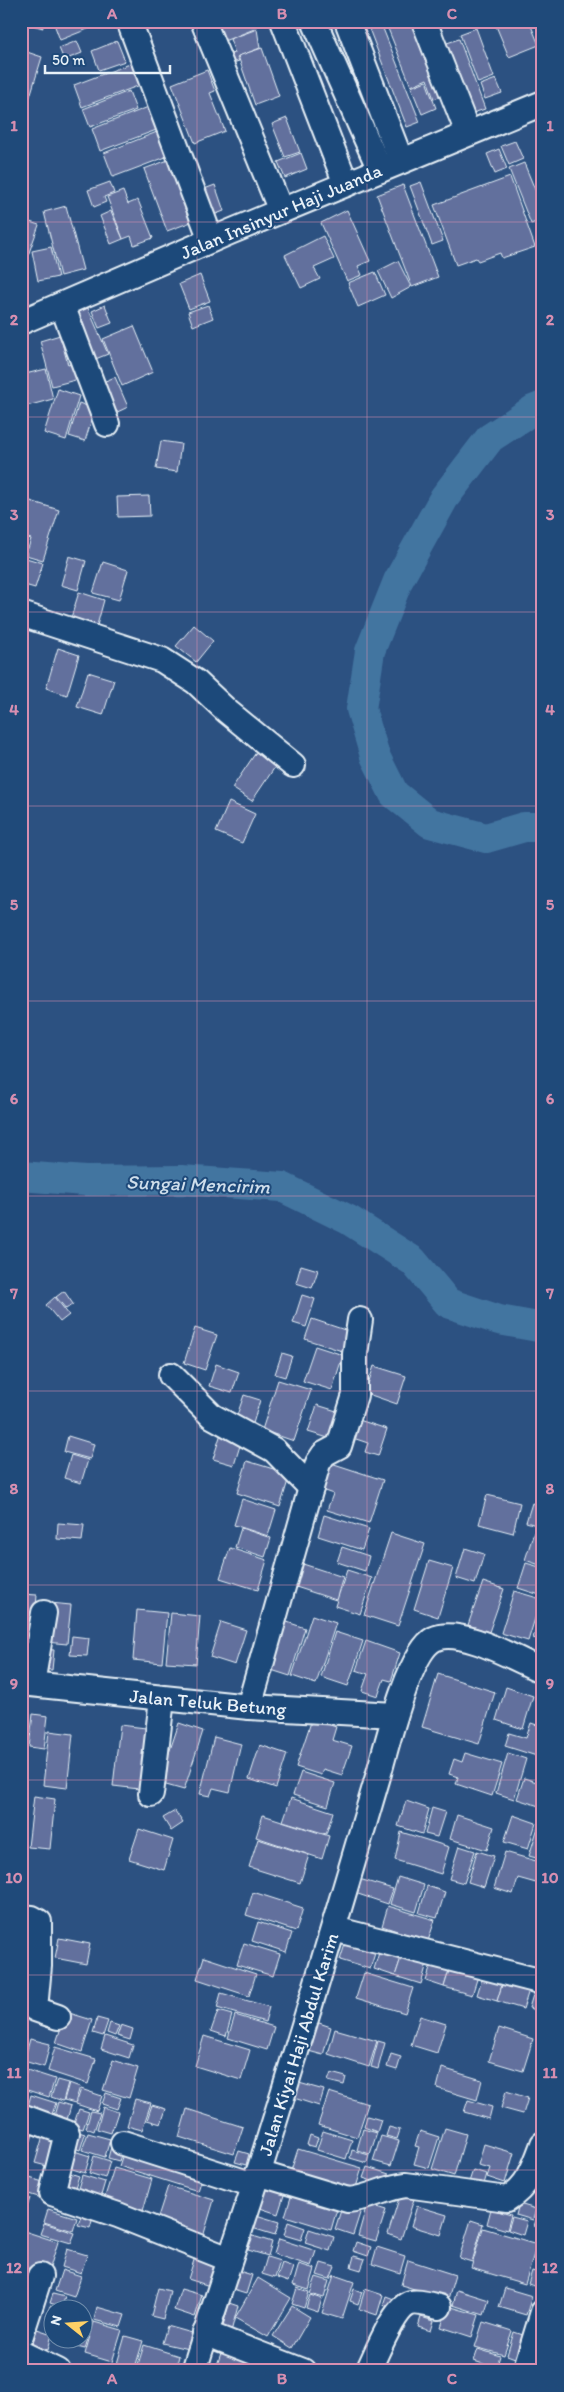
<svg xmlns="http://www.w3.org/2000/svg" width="564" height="2392" font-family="Itim,sans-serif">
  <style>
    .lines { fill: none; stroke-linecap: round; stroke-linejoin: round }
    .river { stroke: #4375a0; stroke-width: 30 }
    .building { fill: #62709d; stroke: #e8f1f8 }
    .minor-casing { stroke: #e8f1f8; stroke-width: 28 }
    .minor { stroke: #1f4a7a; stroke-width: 24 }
    .grid { fill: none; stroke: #d78fb1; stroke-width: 1; stroke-opacity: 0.55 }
    .labels { text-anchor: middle; stroke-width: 4; stroke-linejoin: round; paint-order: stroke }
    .street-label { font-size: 19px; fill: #e8f1f8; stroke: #1f4a7a }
    .water-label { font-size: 20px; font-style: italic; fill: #cfdeeb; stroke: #1f4a7a }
    .neatline { fill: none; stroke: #d78fb1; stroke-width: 2 }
    .grid-label { font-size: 16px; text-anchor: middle; font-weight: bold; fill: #d78fb1 }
  </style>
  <rect width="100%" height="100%" fill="#2c5181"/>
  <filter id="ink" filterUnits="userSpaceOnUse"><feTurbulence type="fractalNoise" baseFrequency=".02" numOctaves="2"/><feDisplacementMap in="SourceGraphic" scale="10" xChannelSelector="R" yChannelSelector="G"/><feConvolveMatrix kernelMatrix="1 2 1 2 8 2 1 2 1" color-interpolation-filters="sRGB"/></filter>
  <g filter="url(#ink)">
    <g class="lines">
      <!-- river -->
      <g class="river">
        <path d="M543,406l-10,4 -43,28 -46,60 -46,83 -28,70 -9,58 14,47 19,38 36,29 56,15 38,-11h19"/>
        <path d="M21,1176l64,5 96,-1 101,7 67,33 64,41 35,42 51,17 39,7 5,-2"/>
      </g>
    </g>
    <!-- building -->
    <g class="building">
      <path d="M21,21h20l2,7 -22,-6z"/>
      <path d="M53,21h55l-48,19z"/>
      <path d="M217,21h37l3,7 -33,13z"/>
      <path d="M366,21h14l40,101 -13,5z"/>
      <path d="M385,21h30l29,74 -10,4 -7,-20 -16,7z"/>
      <path d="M494,21h35l10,24 -30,12z"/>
      <path d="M476,28l18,49 -16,6 -18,-49z"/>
      <path d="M257,29l3,19 -23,9 2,4 -6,2 -3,-9 5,-1 -5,-14z"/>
      <path d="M459,39l26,70 -18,6 -26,-70z"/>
      <path d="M77,41l5,12 -18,7 -5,-12z"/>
      <path d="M117,41l8,20 -26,9 -7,-19z"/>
      <path d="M262,48l17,48 -24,9 -17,-49z"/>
      <path d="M21,50l21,7 -14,46 -7,-3z"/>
      <path d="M135,62l8,22 -61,23 -8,-22z"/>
      <path d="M207,70l8,21 -5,2 15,38 -30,12 -23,-59z"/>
      <path d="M496,79l6,14 -17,6 -5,-14z"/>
      <path d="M426,81l10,27 -14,6 -11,-27z"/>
      <path d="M129,91l7,19 -46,17 -7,-18z"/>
      <path d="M21,104l6,2 -6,20z"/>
      <path d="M151,106l8,23 -59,22 -8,-22z"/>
      <path d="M287,118l13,34 -15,5 -13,-33z"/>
      <path d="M157,132l9,25 -53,20 -9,-24z"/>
      <path d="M515,141l8,18 -14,6 -8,-19z"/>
      <path d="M499,149l8,20 -12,5 -8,-20z"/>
      <path d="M301,153l6,16 -22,9 -7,-16z"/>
      <path d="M171,159l23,62 -27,10 -23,-62z"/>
      <path d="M524,163l19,46v10l-12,5 -22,-55z"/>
      <path d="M510,177l25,70 -33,11 -2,-5 -22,8 -2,-3 -20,7 -22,-60z"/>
      <path d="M110,182l4,11 -10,4 2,5 -12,5 -6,-17z"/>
      <path d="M421,182l22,59 -11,4 -22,-59z"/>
      <path d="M215,185l9,26 -16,6 -9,-26z"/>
      <path d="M403,185l35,92 -26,10 -35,-92z"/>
      <path d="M123,191l5,13 10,-4 15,38 -19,7 -3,-9 -8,3 -16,-42z"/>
      <path d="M66,206l17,64 -23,6 -16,-64z"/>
      <path d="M347,210l23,51 -12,5 4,9 -15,6 -26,-58z"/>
      <path d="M111,211l12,28 -12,5 -11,-28z"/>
      <path d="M24,220l15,5 -12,33 -6,-2v-29z"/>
      <path d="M323,236l11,23 -20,9 6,11 -19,9 -16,-33z"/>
      <path d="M51,247l7,30 -20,4 -6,-30z"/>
      <path d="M398,261l13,26 -20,11 -13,-27z"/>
      <path d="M375,272l10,23 -27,12 -10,-24z"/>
      <path d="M200,275l10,26 -21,8 -10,-25z"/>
      <path d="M105,305l7,18 -13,5 -7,-17z"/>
      <path d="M208,305l5,13 -20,8 -5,-14z"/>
      <path d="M88,308l20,46 -15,6 -20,-45z"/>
      <path d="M134,326l19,46 -31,14 -19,-47z"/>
      <path d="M60,335l8,30 11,-3 4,16 -31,8 -12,-45z"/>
      <path d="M46,369l7,30 -30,8 -2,-32z"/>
      <path d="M115,377l13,30 -17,8 -13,-31z"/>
      <path d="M58,389l21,7 -13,44 -22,-7z"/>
      <path d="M79,403l16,6 -10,32 -16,-5z"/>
      <path d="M161,441l20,3 -4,28 -21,-3z"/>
      <path d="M149,496l1,20 -32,1 -1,-20z"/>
      <path d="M21,498l38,12 -16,50 -17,-5 5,-16 -10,-3z"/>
      <path d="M69,556l17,5 -8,29 -17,-5z"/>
      <path d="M26,558l17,5 -8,25 -14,-4v-12z"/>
      <path d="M103,562l25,8 -9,30 -26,-7z"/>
      <path d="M79,592l25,8 -8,29 -26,-8z"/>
      <path d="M194,625l19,16 -17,21 -20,-16z"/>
      <path d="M58,648l21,7 -12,40 -21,-7z"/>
      <path d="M88,672l26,8 -11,35 -26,-8z"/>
      <path d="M259,748l20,13 -27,40 -20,-13z"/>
      <path d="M229,802l26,12 -13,29 -26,-11z"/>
      <path d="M301,1265l17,5 -6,18 -16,-5z"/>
      <path d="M64,1291l9,13 -7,5 -10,-12z"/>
      <path d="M302,1295l13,4 -9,28 -13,-4z"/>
      <path d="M55,1297l14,18 -9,7 -14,-17z"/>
      <path d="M312,1319l36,12 -6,20 -37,-12z"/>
      <path d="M195,1328l22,7 -12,35 -21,-7z"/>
      <path d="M315,1346l28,9 -11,35 -29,-9z"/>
      <path d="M282,1353l10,3 -7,21 -10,-3z"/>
      <path d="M216,1364l23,8 -7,21 -23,-7z"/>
      <path d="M374,1366l32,10 -9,28 -32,-11z"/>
      <path d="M278,1380l33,10 -17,51 -32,-11z"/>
      <path d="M244,1395l16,5 -8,27 -17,-6z"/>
      <path d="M317,1405l26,8 -8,27 -27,-8z"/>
      <path d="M359,1420l28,9 -9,27 -13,-4 3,-9 -15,-5z"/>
      <path d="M222,1430l21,6 -9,29 -21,-6z"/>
      <path d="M68,1436l26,8 -4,15 -26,-7z"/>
      <path d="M71,1455l17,5 -7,23 -17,-5z"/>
      <path d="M247,1461l43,13 -10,33 -43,-14z"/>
      <path d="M325,1461l58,19 -14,43 -42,-13 6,-16 -17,-6z"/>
      <path d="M487,1495l33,8 -7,30 -34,-9z"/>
      <path d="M242,1499l34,11 -8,26 -34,-11z"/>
      <path d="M532,1503l11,3v21l-17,-5z"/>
      <path d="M324,1515l45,14 -7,21 -44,-14z"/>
      <path d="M58,1523l26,2 -2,16 -25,-2z"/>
      <path d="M241,1528l30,10 -6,19 -30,-10z"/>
      <path d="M534,1532l9,3v31l-18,-6z"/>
      <path d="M391,1533l34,11 -27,82 -34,-11z"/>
      <path d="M342,1547l27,9 -4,15 -28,-9z"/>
      <path d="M230,1548l37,12 -9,30 -38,-12z"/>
      <path d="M465,1548l19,6 -9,30 -19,-6z"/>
      <path d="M429,1561l24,7 -15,49 -24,-8z"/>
      <path d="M526,1563l17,5v28l-25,-8z"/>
      <path d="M303,1564l40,13 -7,23 -40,-13z"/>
      <path d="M347,1570l25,8 -12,36 -25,-8z"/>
      <path d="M483,1582l21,7 -15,43 -21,-7z"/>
      <path d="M514,1591l27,8 -13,42 -27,-8z"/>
      <path d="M23,1594l14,1 -2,26 -14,-1z"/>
      <path d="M50,1603l21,2 -4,39 -21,-2z"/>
      <path d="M543,1607v34l-10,-3z"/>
      <path d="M137,1610l30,3 -5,50 -29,-3z"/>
      <path d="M171,1613l29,3 -4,48 -30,-2z"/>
      <path d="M312,1615l24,8 -20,61 -24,-8z"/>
      <path d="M281,1620l24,8 -15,48 -25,-8z"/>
      <path d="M221,1622l25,8 -11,35 -25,-8z"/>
      <path d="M335,1632l28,9 -15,45 -27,-9z"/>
      <path d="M72,1636l17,2 -2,18 -17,-1z"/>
      <path d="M366,1641l34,12 -9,28 -7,-2 -6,17 -16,-5 6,-17 -12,-4z"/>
      <path d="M43,1649l11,1 -2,20 -11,-1z"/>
      <path d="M438,1674l57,18 -16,52 -57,-17z"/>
      <path d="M506,1687l27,9 -10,33 -27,-9z"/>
      <path d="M21,1695l8,1 -8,73z"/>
      <path d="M33,1714l15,2 -4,33 -15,-2z"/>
      <path d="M312,1719l24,8 -4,13 20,6 -10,29 -19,-6 -2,6 -25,-8z"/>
      <path d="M179,1723l24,8 -19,59 -25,-7z"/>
      <path d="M531,1723l12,4v31l-38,-12 4,-13 17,5z"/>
      <path d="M120,1725l26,3 -7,61 -26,-3z"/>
      <path d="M49,1731l24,3 -6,54 -24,-3z"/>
      <path d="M214,1737l27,7 -11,48 -17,-4 -3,8 -10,-2z"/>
      <path d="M260,1745l27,9 -11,34 -27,-9z"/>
      <path d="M465,1753l37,11 -10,32 -36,-12 2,-7 -9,-3 5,-15 8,3z"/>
      <path d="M508,1753l18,6 -12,40 -18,-6z"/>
      <path d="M301,1772l34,11 -7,23 -35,-11z"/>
      <path d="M524,1778l19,6 -4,22 -22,-7z"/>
      <path d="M34,1796l21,3 -5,50 -22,-2z"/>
      <path d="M291,1798l42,14 -7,22 -43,-13z"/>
      <path d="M406,1801l23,8 -7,25 -24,-8z"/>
      <path d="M432,1808l13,4 -8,25 -12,-3z"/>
      <path d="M175,1811l8,12 -12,8 -8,-13z"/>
      <path d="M543,1811v49l-14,-4z"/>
      <path d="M263,1815l66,21 -7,23 -66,-22z"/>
      <path d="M457,1815l37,12 -7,23 -37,-11z"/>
      <path d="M513,1815l23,8 -8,26 -24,-7z"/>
      <path d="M139,1829l34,11 -9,30 -35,-11z"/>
      <path d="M401,1832l48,15 -8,27 -46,-14z"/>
      <path d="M258,1839l51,16 -9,28 -51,-16z"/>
      <path d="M459,1846l16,5 -11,32 -15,-4z"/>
      <path d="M477,1851l17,5 -10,31 -16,-5z"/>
      <path d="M505,1852l38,11v22l-25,-7 -5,16 -19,-6z"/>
      <path d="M398,1877l26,8 -8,27 -26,-8z"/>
      <path d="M359,1879l34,10 -5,15 -33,-11z"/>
      <path d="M427,1886l18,6 -8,26 -18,-5z"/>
      <path d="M253,1892l50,16 -7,23 -50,-16z"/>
      <path d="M388,1906l47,14 -7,21 -46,-15z"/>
      <path d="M258,1922l34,11 -6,19 -34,-11z"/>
      <path d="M21,1923l12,2 -3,19 -9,-1z"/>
      <path d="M59,1938l31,6 -4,20 -31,-6z"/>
      <path d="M347,1938l30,9 -7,22 -30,-9z"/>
      <path d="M244,1943l36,11 -7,22 -36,-11z"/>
      <path d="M381,1946l22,6 -8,24 -21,-7z"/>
      <path d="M403,1952l25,8 -7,24 -26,-8z"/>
      <path d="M204,1957l52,17 -7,22 -52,-17z"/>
      <path d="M433,1959l18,5 -7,23 -18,-6z"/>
      <path d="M451,1964l28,9 -7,22 -28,-8z"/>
      <path d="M22,1966l13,4 -5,16 -9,-3z"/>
      <path d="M484,1972l20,7 -7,22 -20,-6z"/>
      <path d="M364,1973l49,15 -8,25 -49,-15z"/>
      <path d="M504,1979l26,8 -7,22 -26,-8z"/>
      <path d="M536,1985l7,2v25l-14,-4z"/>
      <path d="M221,1993l48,14 -4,15 -48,-14z"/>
      <path d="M218,2011l14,4 -6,21 -15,-5z"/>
      <path d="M66,2012l26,8 -10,32 -26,-9z"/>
      <path d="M235,2015l39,12 -7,23 -39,-12z"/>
      <path d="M420,2016l26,8 -9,29 -26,-8z"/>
      <path d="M97,2018l11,3 -5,15 -10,-3z"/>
      <path d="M310,2020l21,7 -8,28 -22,-6z"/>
      <path d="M110,2023l9,3 -4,10 -8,-3z"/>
      <path d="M121,2025l12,4 -3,11 -13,-4z"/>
      <path d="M499,2028l34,11 -10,32 -34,-10z"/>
      <path d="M335,2029l42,12 -8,26 -41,-13z"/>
      <path d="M105,2036l28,9 -4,13 -28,-9z"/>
      <path d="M204,2036l46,14 -9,30 -46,-14z"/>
      <path d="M30,2039l20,5 -6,23 -20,-6z"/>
      <path d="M378,2041l7,2 -7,26 -7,-2z"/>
      <path d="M55,2047l41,12 -8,25 -40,-13z"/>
      <path d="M391,2054l10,3 -4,13 -10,-3z"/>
      <path d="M113,2060l25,8 -9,30 -26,-8z"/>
      <path d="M442,2068l40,12 -5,20 -40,-12z"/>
      <path d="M27,2070l28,9 -6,18 -28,-9z"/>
      <path d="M331,2073l15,4 -2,8 -16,-4z"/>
      <path d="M57,2080l11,3 -5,18 -12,-4z"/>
      <path d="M69,2083l11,4 -5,16 -11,-3z"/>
      <path d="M299,2083l25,7 -5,16 -25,-8z"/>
      <path d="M81,2089l21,7 -5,15 -21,-7z"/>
      <path d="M506,2091l22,7 -5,16 -22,-6z"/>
      <path d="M329,2092l39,12 -11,33 -39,-12z"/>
      <path d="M106,2093l15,5 -4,11 -15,-5z"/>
      <path d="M31,2095l25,8 -7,20 -24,-7z"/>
      <path d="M135,2099l16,4 -9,27 -15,-4z"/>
      <path d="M468,2100l24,7 -3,12 -25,-7z"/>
      <path d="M58,2102l13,4 -7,24 -13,-4z"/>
      <path d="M152,2105l14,4 -5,15 -14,-4z"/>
      <path d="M103,2107l15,5 -7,21 -14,-4z"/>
      <path d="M79,2109l10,3 -6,17 -10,-3z"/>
      <path d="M187,2109l56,18 -9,27 -55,-17z"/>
      <path d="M91,2111l9,2 -6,18 -8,-3z"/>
      <path d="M367,2116l14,4 -4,12 -13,-5z"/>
      <path d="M21,2122l14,4 -4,15 -10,-3z"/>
      <path d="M389,2127l11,3 -3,9 -11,-3z"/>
      <path d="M445,2128l21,6 -12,42 -22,-7z"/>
      <path d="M45,2129l19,5 -10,34 -19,-5z"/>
      <path d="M363,2129l14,4 -7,21 -13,-4z"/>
      <path d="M73,2130l12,4 -5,16 -12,-4z"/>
      <path d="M323,2131l29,9 -6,19 -29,-9z"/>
      <path d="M420,2131l19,6 -10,31 -15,-4 5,-17 -4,-1z"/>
      <path d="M88,2133l22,6 -5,18 -23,-7z"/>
      <path d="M310,2135l8,3 -3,9 -8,-2z"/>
      <path d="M381,2136l18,5 -8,25 -18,-5z"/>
      <path d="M112,2143l12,3 -5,15 -11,-3z"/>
      <path d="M484,2144l30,9 -9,30 -18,-6 3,-9 -12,-3z"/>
      <path d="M125,2148l79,24 -6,19 -79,-25z"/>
      <path d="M68,2149l22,7 -5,17 -22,-7z"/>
      <path d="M298,2149l64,19 -9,29 -64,-20z"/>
      <path d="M352,2150l17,5 -2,8 -17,-5z"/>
      <path d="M239,2151l10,3 -3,11 -11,-3z"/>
      <path d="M94,2156l16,5 -5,17 -16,-5z"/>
      <path d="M367,2167l22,7 -4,11 -22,-7z"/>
      <path d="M114,2168l38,11 -11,39 -39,-12z"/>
      <path d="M61,2170l18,6 -6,17 -18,-5z"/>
      <path d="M473,2170l14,4 -3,10 -17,4z"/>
      <path d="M82,2175l23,7 -6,20 -23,-7z"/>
      <path d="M26,2177l24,7 -5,15 -23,-7z"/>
      <path d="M168,2186l46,14 -11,37 -47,-14z"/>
      <path d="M267,2186l18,6 -7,22 -18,-6z"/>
      <path d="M292,2194l47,8 -8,28 -46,-14z"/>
      <path d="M21,2195l9,3 -9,28z"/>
      <path d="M400,2195l14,4 -13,40 -13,-5z"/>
      <path d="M343,2204l18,6 -8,25 -18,-6z"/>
      <path d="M367,2204l19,6 -10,31 -18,-5z"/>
      <path d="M519,2204l17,5 -3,11 -17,-5z"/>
      <path d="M417,2206l30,9 -6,20 -30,-9z"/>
      <path d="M84,2207l11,3 -5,18 -12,-3z"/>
      <path d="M48,2209l29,9 -4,13 -29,-9z"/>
      <path d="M491,2209l20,6 -4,15 -20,-6z"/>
      <path d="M256,2215l23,7 -4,13 -23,-7z"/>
      <path d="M538,2215l5,1v13l-9,-3z"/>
      <path d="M512,2217l15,4 -4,14 -15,-5z"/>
      <path d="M471,2220l12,4 -11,38 -13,-4z"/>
      <path d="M288,2222l17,6 -4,12 -17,-5z"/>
      <path d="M44,2223l31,10 -4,10 -31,-9z"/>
      <path d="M483,2228l54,16 -12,40 -54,-16z"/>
      <path d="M309,2229l25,8 -4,14 -25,-8z"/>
      <path d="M21,2230l37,12 -10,32 -27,-8z"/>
      <path d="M253,2236l19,6 -4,14 -20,-6z"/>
      <path d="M279,2239l37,12 -5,15 -37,-12z"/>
      <path d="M356,2242l15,5 -3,9 -15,-5z"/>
      <path d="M377,2247l28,9 -5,17 -28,-9z"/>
      <path d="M67,2249l20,6 -6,18 -19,-6z"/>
      <path d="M354,2256l11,3 -4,11 -10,-3z"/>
      <path d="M195,2257l24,8 -6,22 -25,-8z"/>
      <path d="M267,2257l13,4 -5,17 -13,-4z"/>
      <path d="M408,2260l47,15 -7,24 -47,-14z"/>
      <path d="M282,2263l11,4 -5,15 -11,-4z"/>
      <path d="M321,2263l14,4 -5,12 -13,-4z"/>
      <path d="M299,2264l16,5 -6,21 -16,-5z"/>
      <path d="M62,2270l19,6 -7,21 -19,-6z"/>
      <path d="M239,2271l13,4 -6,19 -13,-4z"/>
      <path d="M532,2271l10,3 -4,13 -10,-3z"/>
      <path d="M334,2275l20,7 -12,37 -20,-6z"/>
      <path d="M316,2277l13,4 -5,17 -14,-4z"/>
      <path d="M258,2278l33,20 -23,39 -33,-19z"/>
      <path d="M158,2288l12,3 -7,28 -12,-3z"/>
      <path d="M297,2288l12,4 -5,16 -12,-4z"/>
      <path d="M505,2288l27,8 -6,19 -27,-8z"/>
      <path d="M181,2289l21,6 -7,22 -21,-7z"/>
      <path d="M354,2289l8,3 -4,12 -8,-3z"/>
      <path d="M365,2289l18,6 -6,20 -18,-6z"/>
      <path d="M457,2290l32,10 -5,15 -31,-10z"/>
      <path d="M53,2294l12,3 -3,10 -12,-4z"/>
      <path d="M310,2295l12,4 -4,13 -12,-4z"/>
      <path d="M386,2296l8,3 -2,9 -9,-3z"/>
      <path d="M229,2303l9,3 -9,33 -9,-2z"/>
      <path d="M50,2306l12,4h-10v10l-6,-2z"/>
      <path d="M292,2306l18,11 -18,31 -19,-12z"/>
      <path d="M448,2306l31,9 -7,22 -31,-10z"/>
      <path d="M97,2307l28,8 -4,12 -27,-7z"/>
      <path d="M421,2317l13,4 -3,10 -13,-4z"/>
      <path d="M82,2318l11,3 -8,28 -16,-4 1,-5h12z"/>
      <path d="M94,2322l28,8 -10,32 -27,-8z"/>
      <path d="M483,2322l29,9 -8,24 -29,-8z"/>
      <path d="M167,2326l25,7 -4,16 -26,-6z"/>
      <path d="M37,2329l15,5 -4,16 -16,-5z"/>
      <path d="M514,2332l9,3 -8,23 -8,-3z"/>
      <path d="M125,2336l18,5 -9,30 -18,-4z"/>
      <path d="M224,2344l35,12 -5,15h-39z"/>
      <path d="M144,2345l35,11 -4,15h-39z"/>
      <path d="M478,2349l22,7 -4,12 -22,-7z"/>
    </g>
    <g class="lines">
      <!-- minor casing -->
      <g class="minor-casing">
        <g id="minor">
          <path d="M129,21l82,219"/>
          <path d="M203,21l78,190"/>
          <path d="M283,21l63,163"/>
          <path d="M314,21l66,149"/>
          <path d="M347,21l54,140"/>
          <path d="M424,21l44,112"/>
          <path d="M62,305l45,119"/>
          <path d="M21,322l209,-90 313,-129"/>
          <path d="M21,614l141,46 34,22 32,30 65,53"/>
          <path d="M171,1375l41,41 62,34 37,38"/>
          <path d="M21,1683l228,24 146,8"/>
          <path d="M32,1684l12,-71"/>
          <path d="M249,1707l69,-244 6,-9 15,-8 16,-51v-41l5,-34"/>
          <path d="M151,1794l11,-95"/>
          <path d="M21,1917l11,1 7,4v44l-4,43 23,8"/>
          <path d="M334,1929l209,53"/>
          <path d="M21,2116l46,17 -15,60 66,22 111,44"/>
          <path d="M123,2143l131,42"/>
          <path d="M258,2173l90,27c20,-1 38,-13 58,-15l101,14c21,-12 28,-33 36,-55"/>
          <path d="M205,2333l98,38"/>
          <path d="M21,2335l19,-59"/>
          <path d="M21,2353l37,18"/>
          <path d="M194,2371c19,-63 41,-125 61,-187 43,-137 84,-274 124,-411 8,-29 30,-121 55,-134 26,-13 83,21 109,32"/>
          <path d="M368,2371c8,-16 25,-60 40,-67 8,-4 22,1 31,3"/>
          <path d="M525,2371l18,-59"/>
        </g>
      </g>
      <!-- minor -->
      <use href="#minor" class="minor"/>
    </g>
  </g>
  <!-- grid -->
  <path class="grid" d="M197,21v2350M367,21v2350M21,222h522M21,417h522M21,612h522M21,806h522M21,1001h522M21,1196h522M21,1391h522M21,1585h522M21,1780h522M21,1975h522M21,2170h522"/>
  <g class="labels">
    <!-- street labels -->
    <g class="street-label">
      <text transform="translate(281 211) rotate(-23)" y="7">Jalan Insinyur Haji Juanda</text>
      <text transform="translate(208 1702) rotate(5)" y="7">Jalan Teluk Betung</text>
      <text transform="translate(298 2044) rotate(-73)" y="7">Jalan Kiyai Haji Abdul Karim</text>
    </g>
    <!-- water labels -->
    <g class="water-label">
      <text transform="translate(198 1184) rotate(2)" y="7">Sungai Mencirim</text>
    </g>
  </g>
  <!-- margin -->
  <rect width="564" height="2392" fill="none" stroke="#1f4a7a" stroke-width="55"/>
  <!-- north arrow -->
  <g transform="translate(68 2324) rotate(287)"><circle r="24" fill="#1f4a7a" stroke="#6f8dac"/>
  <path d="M0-4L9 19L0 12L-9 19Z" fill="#ffd166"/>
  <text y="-8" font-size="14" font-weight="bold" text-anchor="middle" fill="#e8f1f8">N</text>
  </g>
  <!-- scale -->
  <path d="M45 65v8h125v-8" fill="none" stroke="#e8f1f8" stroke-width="2.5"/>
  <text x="52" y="65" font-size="15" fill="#e8f1f8" stroke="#1f4a7a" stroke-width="4" paint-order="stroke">50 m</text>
  <rect x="28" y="28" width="508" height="2336" class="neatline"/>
  <g class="grid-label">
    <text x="112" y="19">A</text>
    <text x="282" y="19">B</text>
    <text x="452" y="19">C</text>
    <text x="14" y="131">1</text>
    <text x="550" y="131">1</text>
    <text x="14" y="325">2</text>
    <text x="550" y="325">2</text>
    <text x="14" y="520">3</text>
    <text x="550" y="520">3</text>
    <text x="14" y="715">4</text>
    <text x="550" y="715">4</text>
    <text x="14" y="910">5</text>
    <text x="550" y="910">5</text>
    <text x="14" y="1104">6</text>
    <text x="550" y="1104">6</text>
    <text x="14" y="1299">7</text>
    <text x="550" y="1299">7</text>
    <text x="14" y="1494">8</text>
    <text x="550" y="1494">8</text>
    <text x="14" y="1689">9</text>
    <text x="550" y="1689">9</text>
    <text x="14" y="1883">10</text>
    <text x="550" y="1883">10</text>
    <text x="14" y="2078">11</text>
    <text x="550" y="2078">11</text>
    <text x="14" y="2273">12</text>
    <text x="550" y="2273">12</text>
    <text x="112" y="2384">A</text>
    <text x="282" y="2384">B</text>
    <text x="452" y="2384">C</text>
  </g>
</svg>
